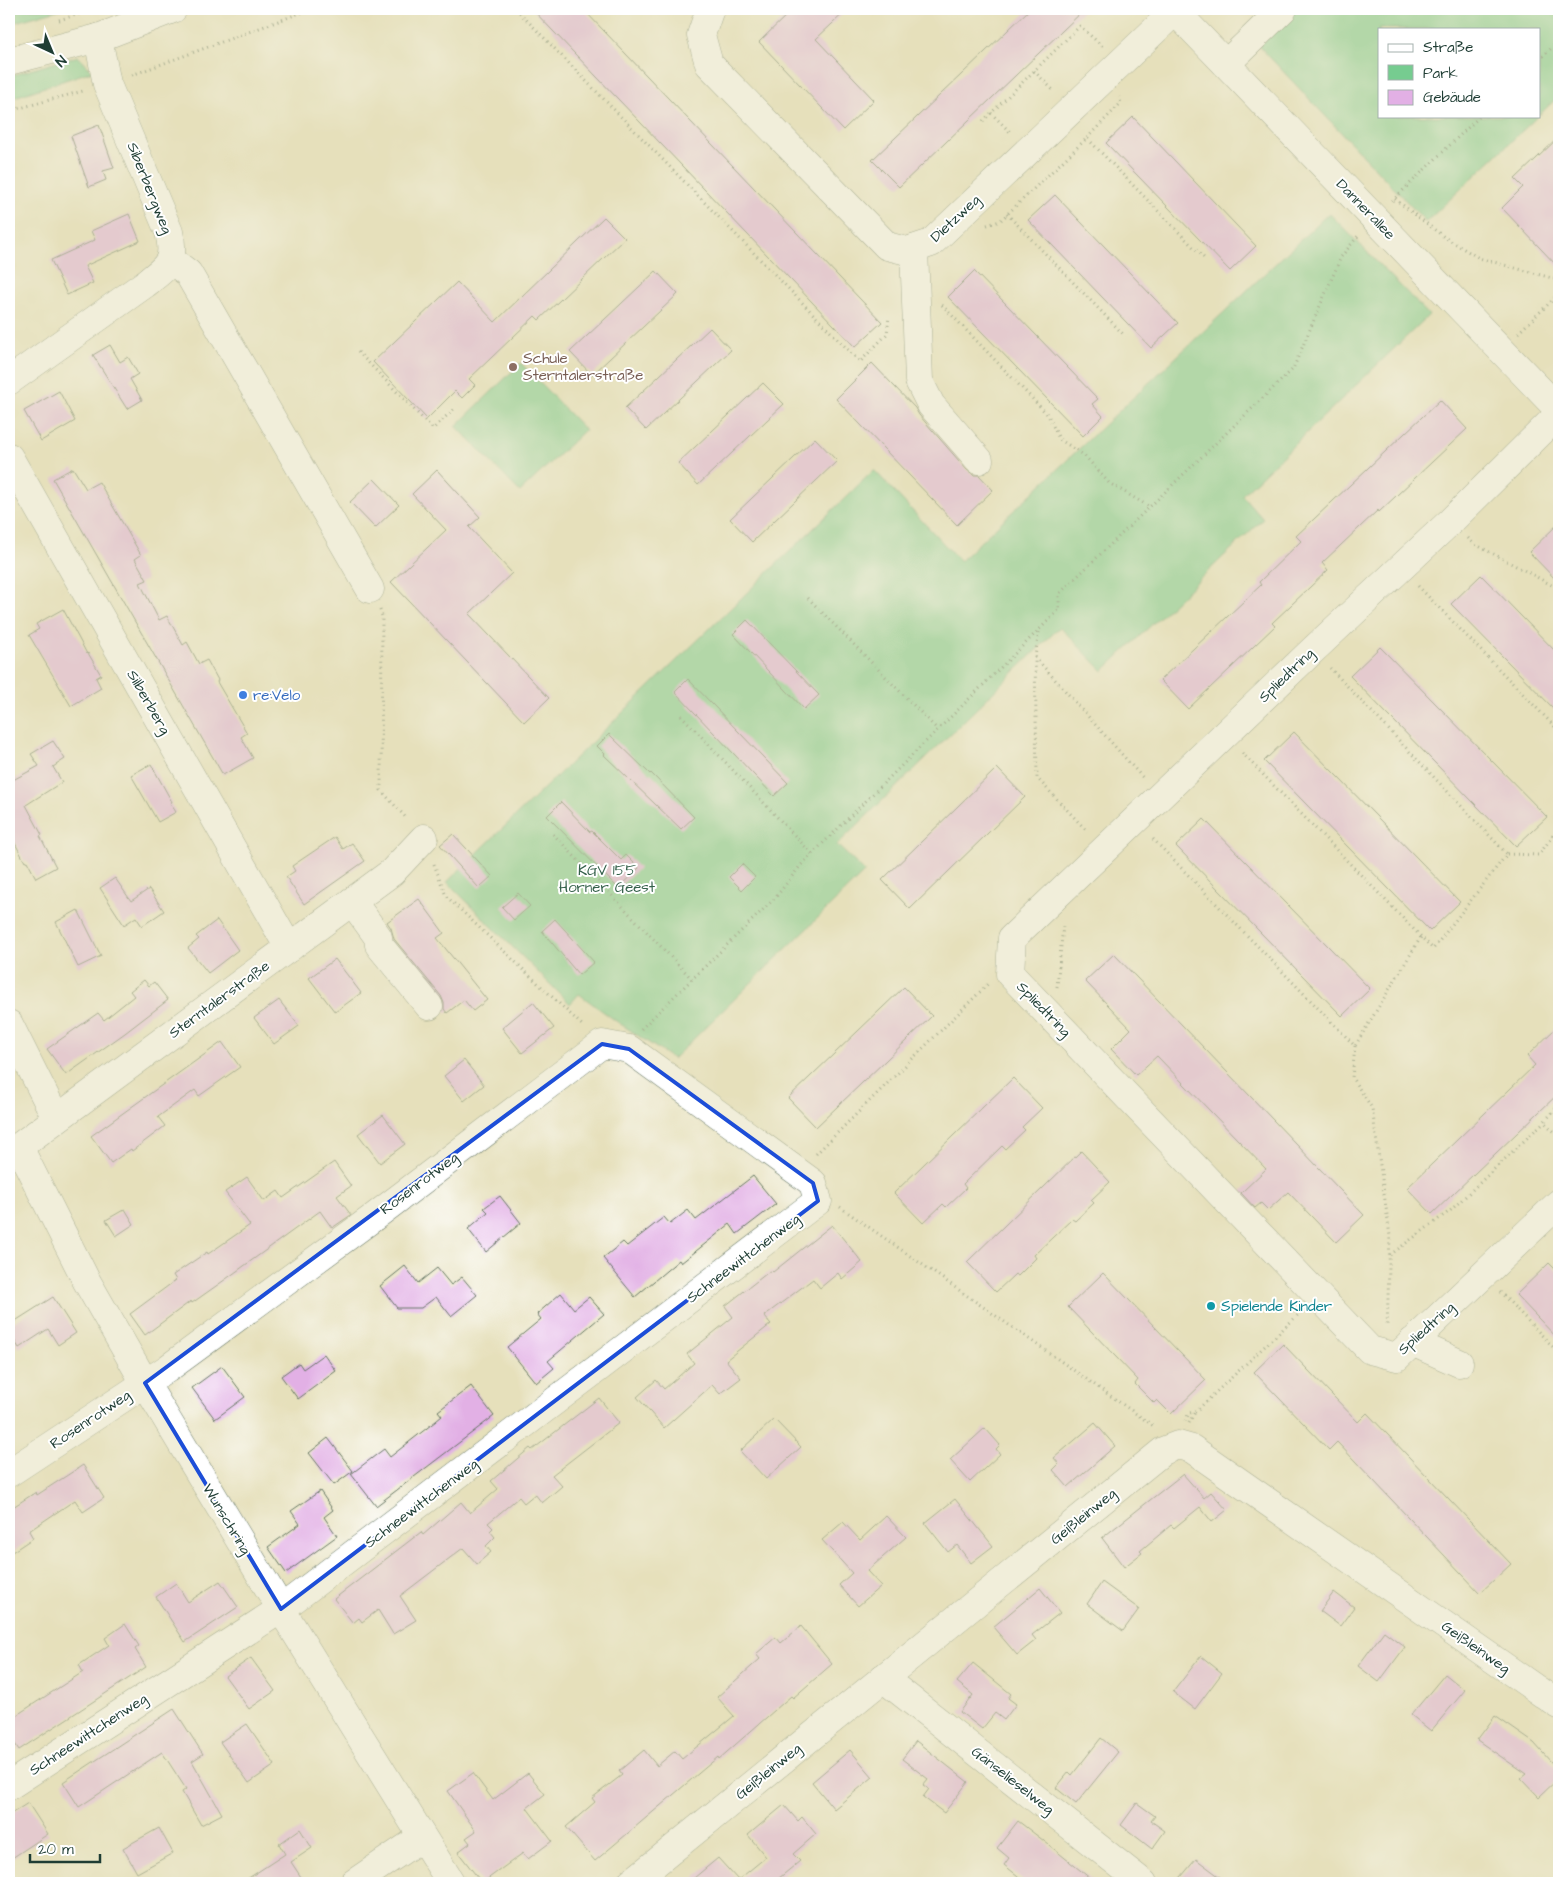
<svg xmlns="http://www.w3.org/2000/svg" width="1568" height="1892" font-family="'Architects Daughter',sans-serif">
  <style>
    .green { fill: #76cc90; stroke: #4a8462 }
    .building { fill: #e2b0e5 }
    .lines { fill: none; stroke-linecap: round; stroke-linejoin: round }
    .minor-casing { stroke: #657663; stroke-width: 29 }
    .path { stroke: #657663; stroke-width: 3; stroke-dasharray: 1 4; stroke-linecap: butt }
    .minor { stroke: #fff; stroke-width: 28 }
    .marked { fill: none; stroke: #1d4ed8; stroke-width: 4; stroke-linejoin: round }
    .education-dot { fill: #8d6e63; stroke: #fff; stroke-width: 2 }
    .shop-dot { fill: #3f7fe0; stroke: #fff; stroke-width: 2 }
    .culture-dot { fill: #0f9aa8; stroke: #fff; stroke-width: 2 }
    .labels { text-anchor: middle; stroke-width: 4; stroke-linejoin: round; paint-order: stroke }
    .street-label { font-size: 15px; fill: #1f3d34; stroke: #fff }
    .education-label { font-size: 15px; fill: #785e54; stroke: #fff; text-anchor: start }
    .shop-label { font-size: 15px; fill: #366cbe; stroke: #fff; text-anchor: start }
    .park-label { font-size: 15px; fill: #35614b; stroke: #fff }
    .culture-label { font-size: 15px; fill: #0d838f; stroke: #fff; text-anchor: start }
  </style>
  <rect width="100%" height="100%" fill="#fff"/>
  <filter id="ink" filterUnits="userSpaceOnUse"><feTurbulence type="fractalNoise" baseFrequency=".02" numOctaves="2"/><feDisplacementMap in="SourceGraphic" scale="10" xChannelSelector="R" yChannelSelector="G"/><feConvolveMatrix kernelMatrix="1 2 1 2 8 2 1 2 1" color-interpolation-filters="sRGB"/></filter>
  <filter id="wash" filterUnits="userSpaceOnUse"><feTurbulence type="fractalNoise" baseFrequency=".0096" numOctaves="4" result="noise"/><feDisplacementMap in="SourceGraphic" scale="20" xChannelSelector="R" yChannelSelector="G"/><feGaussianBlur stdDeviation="1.12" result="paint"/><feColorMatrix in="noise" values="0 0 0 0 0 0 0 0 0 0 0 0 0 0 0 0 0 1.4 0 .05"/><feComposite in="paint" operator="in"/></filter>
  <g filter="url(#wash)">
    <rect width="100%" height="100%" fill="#e6e0bb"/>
    <!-- green -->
    <g class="green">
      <path d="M9,9h52l-52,15z"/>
      <path d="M1298,9h261v87l-20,19v-86h-160v87h159l-112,106 -167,-176z"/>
      <path d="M78,56l14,15 -83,28v-23z"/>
      <path d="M1329,213l100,102 -187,180 21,24 -160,152 -43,-44 -223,218 28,27 -192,187 -57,-38 -37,-27 -9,10 -123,-122 427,-412 86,91z"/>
      <path d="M521,363l64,67 -65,62 -64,-66z"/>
    </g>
    <g id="blocks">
      <!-- building -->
      <g class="building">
        <path d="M532,9h51l299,313 -27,25z"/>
        <path d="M793,9h55l-32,30 58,61 -31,30 -84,-88z"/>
        <path d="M1030,9h55l-186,178 -27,-27z"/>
        <path d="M1133,117l123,129 -26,25 -124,-128z"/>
        <path d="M99,125l15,43 -11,3 3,9 -17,7 -18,-51z"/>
        <path d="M1559,137v131l-57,-60 21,-21 -8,-8z"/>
        <path d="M1055,195l123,128 -27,25 -123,-128z"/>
        <path d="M129,214l11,27 -55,25 8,17 -26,12 -16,-35 44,-20 -4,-9z"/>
        <path d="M604,217l21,21 -86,82 -4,-4 -66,63 6,6 -13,13 -7,-7 -28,28 -54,-57 84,-80 38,40z"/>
        <path d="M656,271l22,23 -86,81 -22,-23z"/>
        <path d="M974,271l124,128 -6,5 11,12 -20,20 -135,-139z"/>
        <path d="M710,328l21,22 -85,80 -21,-22z"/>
        <path d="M110,345l10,17 8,-5 10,17 -8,5 12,21 -15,9 -34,-54z"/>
        <path d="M872,363l43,45 4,7 48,55 7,5h5l14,15 -36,35 -121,-126z"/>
        <path d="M763,383l21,21 -86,81 -20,-22z"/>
        <path d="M59,391l16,30 -34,20 -17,-30z"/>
        <path d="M1440,400l27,29 -88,83 -1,-2 -56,53 6,7 -56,53 3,3 -87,83 -28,-29 101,-95 -2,-3 42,-41 -5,-5z"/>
        <path d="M815,438l22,23 -85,81 -22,-23z"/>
        <path d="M73,468l13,21 13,-7 42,73 -6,4 12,21 -7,3 19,37 8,-4 16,29 4,-3 12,22 8,-4 11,20 -1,2 30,51 -6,4 12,21 -30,17 -170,-296z"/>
        <path d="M437,470l43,47 -11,10 43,46 -43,41 80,84 -25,24 -133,-140 55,-52 -34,-36z"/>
        <path d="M374,479l25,26 -24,23 -25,-26z"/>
        <path d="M1559,523v60l-30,-31z"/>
        <path d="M1481,575l78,80v59l-108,-110z"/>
        <path d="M63,609l24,45 1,-1 13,22 -5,3 5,10 -30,18 -42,-71 10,-6 -3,-5z"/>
        <path d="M747,620l72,75 -15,14 -71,-75z"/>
        <path d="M1380,647l167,170 -31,29 -166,-170z"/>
        <path d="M688,679l100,104 -14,13 -99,-104z"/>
        <path d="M1294,732l166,170 -30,29 -166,-170z"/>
        <path d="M609,734l41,40 1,-1 43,44 -13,12 -77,-74 1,-1 -8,-8z"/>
        <path d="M53,741l12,18 -12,8 9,15 -36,23 16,30 -2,1 16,31 -20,11 -9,-17 -2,1 -16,-30v-59l4,7 26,-14 -8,-12z"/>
        <path d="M151,764l21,38 -2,1 6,9 -18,10 -27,-47z"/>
        <path d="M997,768l28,29 -115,112 -28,-29z"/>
        <path d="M561,802l29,30 2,-1 29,29 5,-5 13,13 -21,20 -71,-72z"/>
        <path d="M1204,819l166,170 -28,27 -166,-170z"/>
        <path d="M453,834l39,42 -13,12 -39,-43z"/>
        <path d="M335,837l8,12 9,-6 13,18 -61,43 -18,-27 9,-6 -3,-5z"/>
        <path d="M742,864l13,13 -13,13 -13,-13z"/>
        <path d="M115,878l16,23 18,-12 15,22 -22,15 -6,-9 -12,8 -24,-37z"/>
        <path d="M518,893l12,13 -16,14 -12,-13z"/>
        <path d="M419,899l25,34 -7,5 50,62 -14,11 -9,-11 -17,13 -3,-4v-6l-3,-7 -47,-57 -3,-11 -4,-6z"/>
        <path d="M78,910l23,46 -23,11 -22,-45z"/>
        <path d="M555,919l39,43 -15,13 -37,-44z"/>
        <path d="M217,920l21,30 -30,23 -20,-25 11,-9 -3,-3z"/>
        <path d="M1114,954l250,261 -28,27 -48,-50 -20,18 -7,-7 -6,5 -14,-15 25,-24 -109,-113 -21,19 -25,-26 20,-20 -46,-48z"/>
        <path d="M335,959l26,34 -26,19 -26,-34z"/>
        <path d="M144,980l5,6 5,-4 14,18 -43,33 -59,42 -19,-26 51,-36 6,7 30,-24 -4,-5z"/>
        <path d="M904,987l28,29 -116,111 -28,-29z"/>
        <path d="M279,1000l20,26 -25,18 -20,-26z"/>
        <path d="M533,1002l21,26 -32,25 -20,-25z"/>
        <path d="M1559,1025v68l-127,121 -25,-26 128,-123 -8,-9z"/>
        <path d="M222,1042l18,25 -41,29 -4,-6 -37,27 7,9 -33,25 -1,-2 -20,14 -20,-27z"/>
        <path d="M464,1060l20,25 -20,16 -20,-25z"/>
        <path d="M1013,1078l29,30 -20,19 3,3 -20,19 -3,-3 -39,38 3,4 -20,19 -3,-3 -20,19 -29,-30z"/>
        <path d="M383,1115l22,29 -25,19 -22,-29z"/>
        <path d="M1081,1151l29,31 -19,18 3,3 -19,18 -3,-2 -38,36 2,3 -18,18 -3,-2 -19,18 -29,-30z"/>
        <path d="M334,1162l17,24 -14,10 14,19 -19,13 -12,-17 -94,68 -34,24 -1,-2 -46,34 -15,-21 46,-34 -3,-5 34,-23 1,2 42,-29 -25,-33 22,-15 17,24 14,-10 5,7z"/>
        <path d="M753,1176l23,28 -39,30 -7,-10 -49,39 -2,-3 -44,37 -32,-39 20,-16 4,4 37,-29 6,7 18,-14 8,10z"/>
        <path d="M500,1196l21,27 -35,29 -18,-23 20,-17 -4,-4z"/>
        <path d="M125,1209l9,15 -18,12 -10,-16z"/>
        <path d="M832,1225l30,37 -20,17 -4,-6 -18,15 -7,-9 -49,37 7,8 -45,36 15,18 -21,16 -8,-9 -48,43 -27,-31 19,-17 8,9 30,-26 -7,-9 46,-37 -8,-11 46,-36 2,2z"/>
        <path d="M1549,1263l10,10v67l-43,-45z"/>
        <path d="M405,1266l13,17 19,-15 14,17 11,-8 15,18 -26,21 -15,-19 -15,11h-24l-17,-22z"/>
        <path d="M1103,1273l103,107 -35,34 -14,-14 -3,3 -19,-19 3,-4 -70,-73z"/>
        <path d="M561,1293l13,16 15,-12 15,17 -56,47 6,7 -18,15 -29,-36 34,-28 -4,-5z"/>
        <path d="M53,1297l23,36 -18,12 -10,-16 -29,19 -10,-16v-7z"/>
        <path d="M1283,1344l75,78 9,-9 144,151 -31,29 -143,-151 -8,8 -75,-78z"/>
        <path d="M324,1354l12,17 -38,28 -17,-23 18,-13 4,6z"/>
        <path d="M222,1366l23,31 -30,22 -23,-31z"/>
        <path d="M471,1386l23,30 -118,90 -25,-32 33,-25 6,8 46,-36 6,-5 -4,-5z"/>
        <path d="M599,1398l20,25 -67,52 10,11 -20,17 -7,-9 -11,9 -5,-6 -31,26 5,5 -3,3 5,6 -9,9 5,6 -14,12 -14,-16 -63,48 16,24 -23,14 -15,-24 -16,12 -3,-4 -6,5 -19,-24 87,-67 2,3 38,-33 9,11 28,-24 -7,-8 39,-33 2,2z"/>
        <path d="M774,1419l27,28 -35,32 -26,-28z"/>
        <path d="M1095,1423l20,23 -47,41 -15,-17 6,-6 -5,-6z"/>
        <path d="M985,1428l15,17 -4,4 4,5 -30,28 -20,-22z"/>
        <path d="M328,1438l25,33 -19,14 -25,-32z"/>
        <path d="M83,1465l21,33 -21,14 -8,-12 -46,31 4,7 -24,16v-54l4,7 23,-15 1,3z"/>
        <path d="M1183,1474l21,24 7,-6 16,18 -15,12 -12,-15 -26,21 -3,-3 -31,26 2,2 -18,14 -22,-29z"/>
        <path d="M320,1491l13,19 -9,7 13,19 -51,37 -18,-26 32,-23 -9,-13z"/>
        <path d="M955,1499l38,47 -22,17 -14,-18 -9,7 -23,-29z"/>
        <path d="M886,1516l20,21 -39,34 14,15 -23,20 -19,-21 13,-12 -30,-33 21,-18 17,18z"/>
        <path d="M220,1581l18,26 -53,35 -29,-45 20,-14 12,19z"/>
        <path d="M1102,1582l37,27 -16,22 -36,-27z"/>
        <path d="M1040,1588l20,25 -28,22 4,5 -19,15 -24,-28z"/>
        <path d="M1334,1592l20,15 -14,19 -20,-15z"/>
        <path d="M125,1624l14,22 -4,3 11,18 -127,83 -10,-15v-15l74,-48 -4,-7 30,-20 -4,-7z"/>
        <path d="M801,1626l31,38 -39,34 -2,-2 -72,63 -1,-2 -123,104 -29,-34 29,-25 -3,-4 30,-23 -3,-4 25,-21 13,16 18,-15 7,8 52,-43 -17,-19 43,-38 -4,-5 20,-17 5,6z"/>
        <path d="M1384,1631l21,16 -26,35 -21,-16z"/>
        <path d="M1201,1656l21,17 -27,36 -22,-17z"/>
        <path d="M251,1658l24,33 -26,18 -24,-33z"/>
        <path d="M973,1663l38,31 -3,4 8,6 -12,16 -9,-7 -13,16 -22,-17 13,-17 -16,-13z"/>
        <path d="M1445,1674l20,16 -34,41 -20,-16z"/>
        <path d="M174,1709l29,45 -11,7 30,53 -21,11 -19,-33 4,-3 -24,-37 -83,55 -16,-25z"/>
        <path d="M1495,1716l39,27 25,28v7l-20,19 -18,-19 5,-4 -49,-34z"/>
        <path d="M247,1724l28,41 -26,18 -29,-41z"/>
        <path d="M1101,1738l17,14 -42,52 -20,-16 13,-16 3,3z"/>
        <path d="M916,1741l52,41 -24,31 -21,-16 6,-8 -6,-4 5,-6 -26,-20z"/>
        <path d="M850,1750l23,27 -39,32 -22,-27z"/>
        <path d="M473,1773l20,27 35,-27 17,21 -18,14 25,33 -24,18 -5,-6 -41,30 -24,-31 12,-9 -4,-5 10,-7 -28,-40z"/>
        <path d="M28,1803l20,31 -39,26v-45z"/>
        <path d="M1137,1803l18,13 -4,5 14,10 -13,18 -31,-24z"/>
        <path d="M784,1805l14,16 4,-4 14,17 -23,20 7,7 -27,22h-85l30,-25 20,22 28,-23 -18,-22z"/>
        <path d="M1018,1821l26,20 52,42h-69l-23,-18 5,-7 -12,-10z"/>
        <path d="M159,1828l14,25 -36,20 -14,-25z"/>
        <path d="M300,1829l12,19 -21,14 14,21h-64l44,-29 -6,-10z"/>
        <path d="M1196,1859l32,24h-52z"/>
      </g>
    </g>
  </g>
  <g filter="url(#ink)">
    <use href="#blocks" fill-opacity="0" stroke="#657663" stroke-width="1"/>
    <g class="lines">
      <!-- minor casing -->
      <g class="minor-casing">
        <g id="minor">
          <path d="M710,9l-9,26 8,29 178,182 20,5 24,-8 244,-232"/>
          <path d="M1173,9l386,401"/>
          <path d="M9,61l89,-23 75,-29"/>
          <path d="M1226,64l57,-55"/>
          <path d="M914,249l5,132 12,24 48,55"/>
          <path d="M171,260l17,13 182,316"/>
          <path d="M9,381l136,-97c23,-18 31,-22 24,-52l-62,-148 -9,-46"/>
          <path d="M1559,414l-108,107 -138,129 -301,288 -2,36 360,376 27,7 162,-154"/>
          <path d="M9,457l280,491"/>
          <path d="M352,901l26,36 1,8 50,61"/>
          <path d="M9,1024l47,94"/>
          <path d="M19,1147l67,133 59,103 136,226 170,274"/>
          <path d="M9,1154l383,-282 32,-34"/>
          <path d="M1412,1342l47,21"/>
          <path d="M9,1473l158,-104 207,-152 228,-173 27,5 184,134 5,18 -537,408 -272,177"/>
          <path d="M883,1678l260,205"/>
          <path d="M354,1883l68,-46"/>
          <path d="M631,1883l532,-432 15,-6 14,4 367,256"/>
        </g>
      </g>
      <!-- path -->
      <g class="path">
        <path d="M516,9l344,353 27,-28 2,-18"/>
        <path d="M59,20l37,-11"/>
        <path d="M1539,60l20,-19"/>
        <path d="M1034,71l21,21"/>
        <path d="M132,75l179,-66"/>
        <path d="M9,111l74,-20"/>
        <path d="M991,113l19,19"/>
        <path d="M983,121l97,-95 23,21"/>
        <path d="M1087,138l34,-35 -2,-6"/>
        <path d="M1395,199l49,38 35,21 80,22"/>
        <path d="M1392,201l88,-85"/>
        <path d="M1007,214l118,122"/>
        <path d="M987,225l13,-4 87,-83 117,120"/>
        <path d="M942,305l106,110 11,24 25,16 25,28 41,24"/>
        <path d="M1518,333l41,-39"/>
        <path d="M358,352l75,77 23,-22"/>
        <path d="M1468,538l5,5 86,46"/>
        <path d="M1418,586l141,145"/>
        <path d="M808,598l129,131"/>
        <path d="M380,610l2,6 -1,174 26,29"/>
        <path d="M1039,632l-4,24 2,122 50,53"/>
        <path d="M1035,657l108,121"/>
        <path d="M681,715l131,139"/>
        <path d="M1242,753l191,196 74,-95 -177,-186"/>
        <path d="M553,834l139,145"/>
        <path d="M1153,839l202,207 66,-109"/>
        <path d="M1507,854l32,1 20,-28"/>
        <path d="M434,864l12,32 138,131"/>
        <path d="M1057,987l6,-61"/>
        <path d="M641,1029l134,-131 26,-33 258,-255v-16l234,-225 48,-112 17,-21"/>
        <path d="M1355,1046l-3,32 20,30 18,128 -3,92"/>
        <path d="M1559,1105l-15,17 15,14"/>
        <path d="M816,1154l172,-170"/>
        <path d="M840,1207l315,220"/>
        <path d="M1390,1255l61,-45 93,-88"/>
        <path d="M1500,1292l59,61"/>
        <path d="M1185,1421l4,-8 6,-1 105,-99"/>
        <path d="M1189,1423l6,-11"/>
      </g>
      <!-- minor -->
      <use href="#minor" class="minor"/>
    </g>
  </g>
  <!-- marked area -->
  <path d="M0 0H1568V1892H0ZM602,1044l27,5 184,134 5,18 -537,408 -136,-226z" fill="#e6e0bb" fill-opacity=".55" fill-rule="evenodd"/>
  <path class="marked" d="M602,1044l27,5 184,134 5,18 -537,408 -136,-226z"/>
  <!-- markers -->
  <circle class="education-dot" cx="513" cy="367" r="5"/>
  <circle class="shop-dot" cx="243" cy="695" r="5"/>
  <circle class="culture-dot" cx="1211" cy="1306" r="5"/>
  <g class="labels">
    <!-- street labels -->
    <g class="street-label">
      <text transform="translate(150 188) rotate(68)" y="5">Siberbergweg</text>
      <text transform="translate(1366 209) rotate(46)" y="5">Dannerallee</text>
      <text transform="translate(955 218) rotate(-43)" y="5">Dietzweg</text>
      <text transform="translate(1286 675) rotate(-44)" y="5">Spliedtring</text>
      <text transform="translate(149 702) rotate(60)" y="5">Silberberg</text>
      <text transform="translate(219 999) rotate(-36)" y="5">Sterntalerstraße</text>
      <text transform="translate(1044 1009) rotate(46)" y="5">Spliedtring</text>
      <text transform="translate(419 1183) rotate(-37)" y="5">Rosenrotweg</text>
      <text transform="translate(743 1258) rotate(-37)" y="5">Schneewittchenweg</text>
      <text transform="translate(1426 1328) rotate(-42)" y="5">Spliedtring</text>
      <text transform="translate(90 1419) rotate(-34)" y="5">Rosenrotweg</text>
      <text transform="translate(421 1503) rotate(-37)" y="5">Schneewittchenweg</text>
      <text transform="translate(1083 1516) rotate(-39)" y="5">Geißleinweg</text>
      <text transform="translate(227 1519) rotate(59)" y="5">Wunschring</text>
      <text transform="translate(1476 1647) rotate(35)" y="5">Geißleinweg</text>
      <text transform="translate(88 1734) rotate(-33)" y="5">Schneewittchenweg</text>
      <text transform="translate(768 1771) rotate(-39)" y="5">Geißleinweg</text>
      <text transform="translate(1013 1780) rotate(38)" y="5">Gänselieselweg</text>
    </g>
    <!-- education labels -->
    <g class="education-label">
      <text x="523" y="363">Schule<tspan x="523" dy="17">Sterntalerstraße</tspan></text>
    </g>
    <!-- shop labels -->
    <g class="shop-label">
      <text x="253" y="700">re:Velo</text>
    </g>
    <!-- park labels -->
    <g class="park-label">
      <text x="607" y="875">KGV 155<tspan x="607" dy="17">Horner Geest</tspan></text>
    </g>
    <!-- culture labels -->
    <g class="culture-label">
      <text x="1221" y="1311">Spielende Kinder</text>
    </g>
  </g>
  <!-- margin -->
  <rect width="1568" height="1892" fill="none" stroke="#fff" stroke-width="30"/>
  <!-- legend -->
  <rect x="1378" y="28" width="162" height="90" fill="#ffffff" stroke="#a5b1ae"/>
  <rect x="1388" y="44" width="25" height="8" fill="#ffffff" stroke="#a5b1ae"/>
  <text x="1423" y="52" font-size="15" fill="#1f3d34">Straße</text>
  <rect x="1388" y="65" width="25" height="15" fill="#76cc90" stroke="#a5b1ae"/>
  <text x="1423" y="78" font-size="15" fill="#1f3d34">Park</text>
  <rect x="1388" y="90" width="25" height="15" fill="#e2b0e5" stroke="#a5b1ae"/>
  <text x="1423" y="102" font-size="15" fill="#1f3d34">Gebäude</text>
  <!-- north arrow -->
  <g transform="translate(52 52) rotate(136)" stroke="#ffffff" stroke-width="4" paint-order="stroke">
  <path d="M0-4L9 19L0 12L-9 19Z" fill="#1f3d34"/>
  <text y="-8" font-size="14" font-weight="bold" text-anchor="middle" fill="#1f3d34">N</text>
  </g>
  <!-- scale -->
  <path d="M30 1854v8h70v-8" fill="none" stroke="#1f3d34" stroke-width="2.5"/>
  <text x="38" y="1854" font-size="15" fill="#1f3d34" stroke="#ffffff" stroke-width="4" paint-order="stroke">20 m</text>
</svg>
